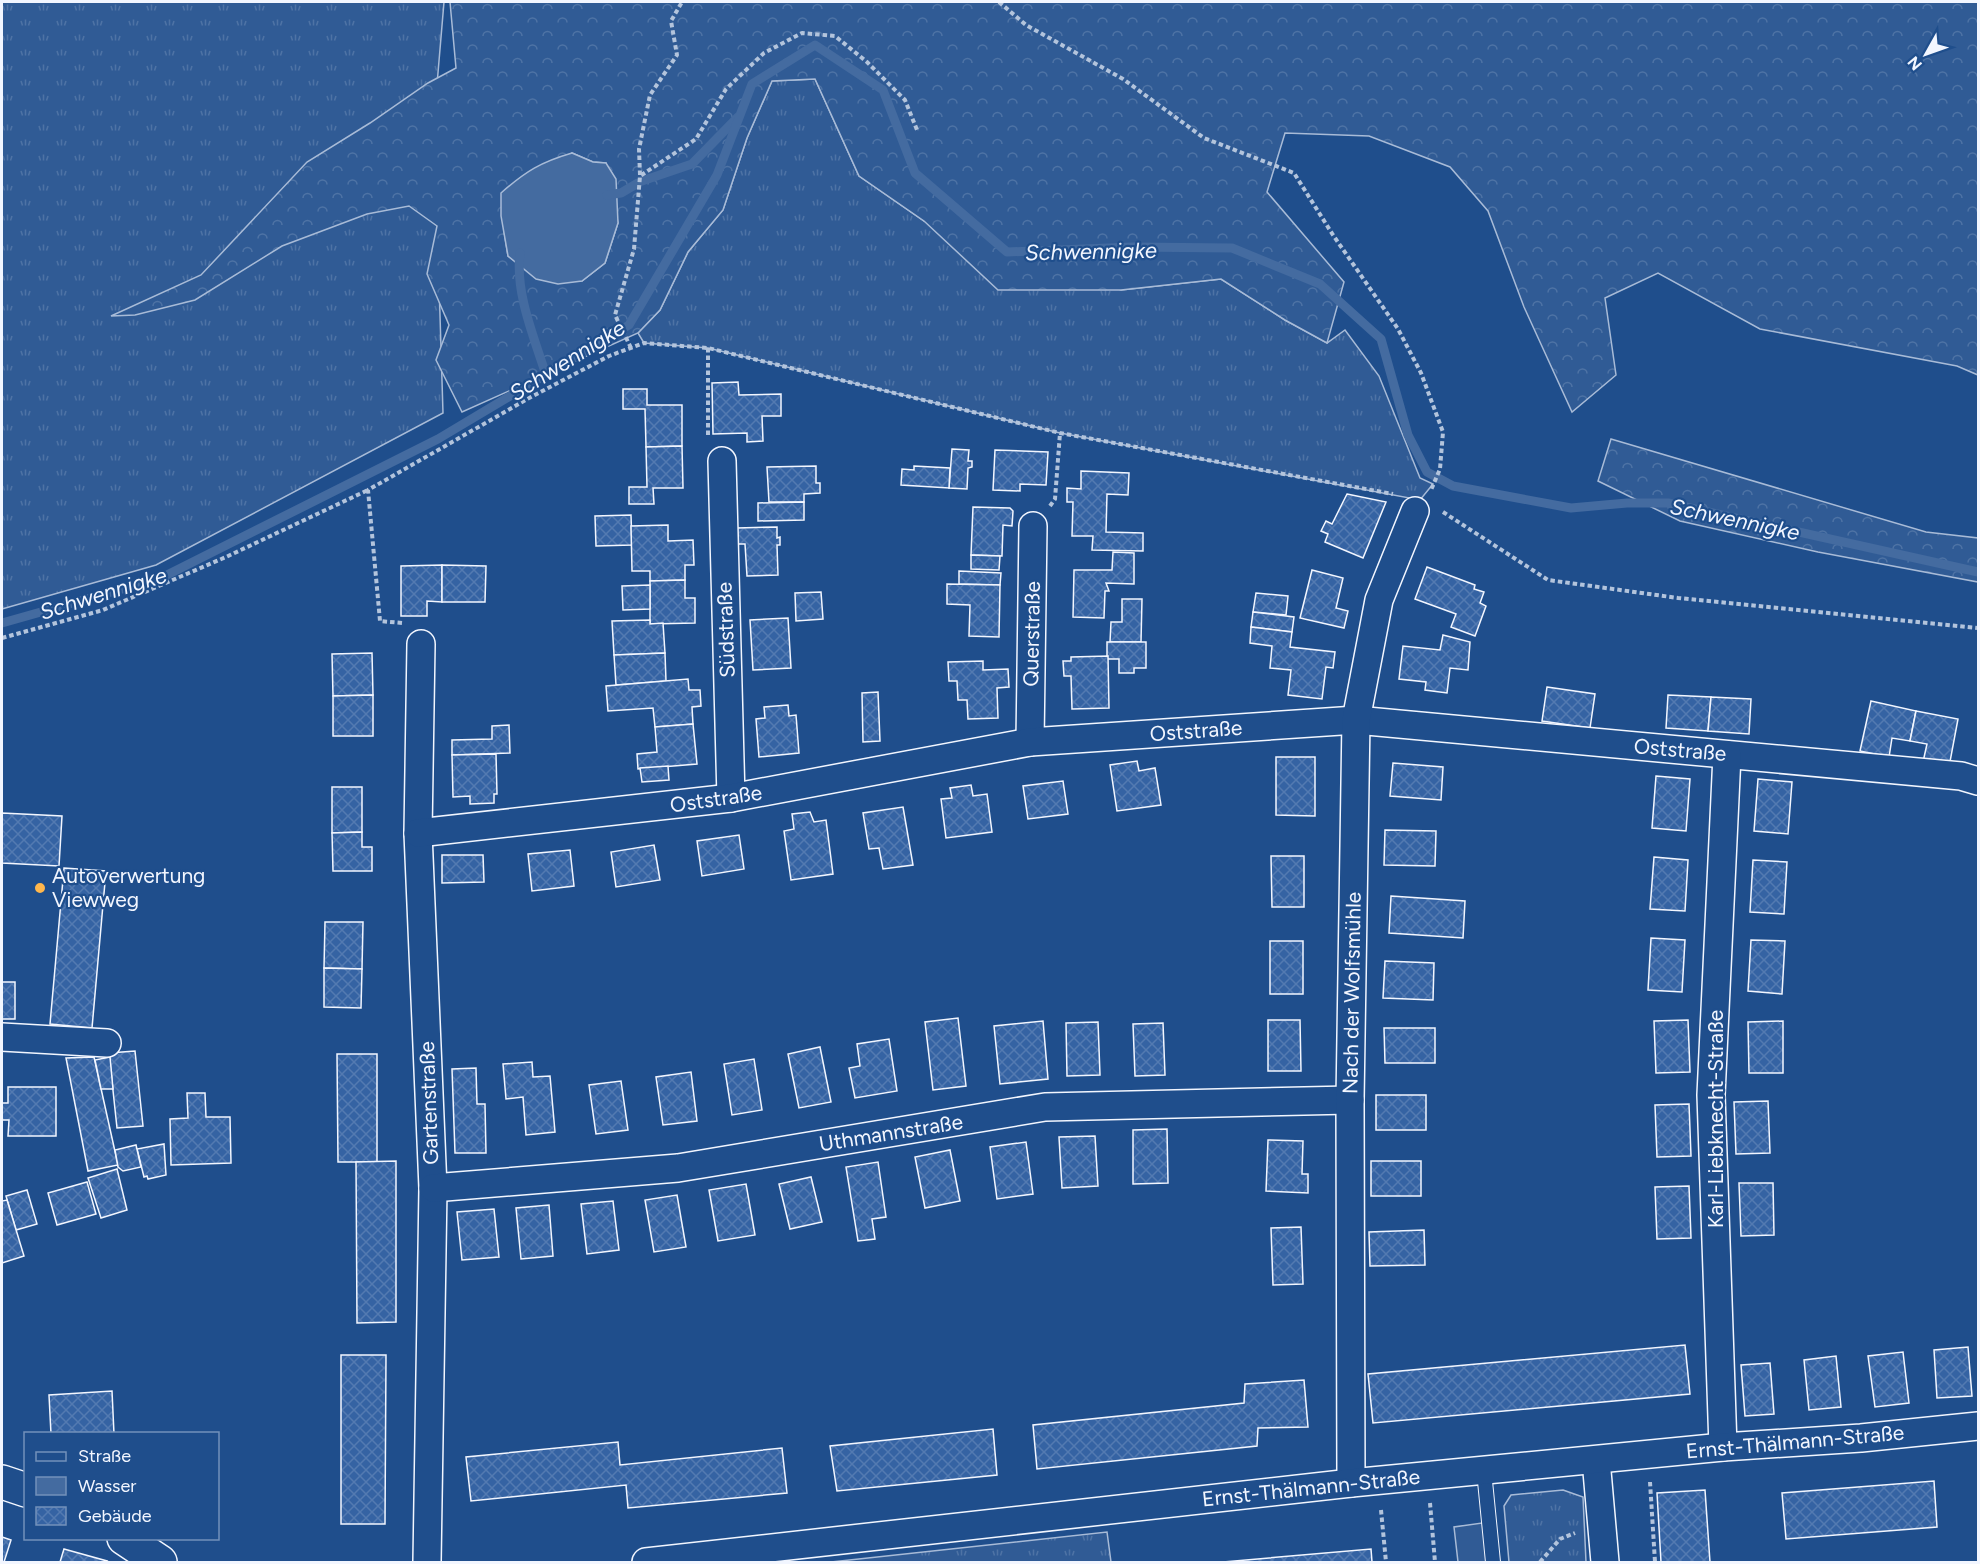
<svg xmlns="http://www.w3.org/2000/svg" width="1980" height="1564" font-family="Figtree,sans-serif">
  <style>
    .grass { fill: url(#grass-tufts); stroke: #a8bbd7; stroke-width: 1.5 }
    .forest { fill: url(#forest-crowns); stroke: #a8bbd7; stroke-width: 1.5; fill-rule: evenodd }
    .pitch { fill: #305b95; stroke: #a8bbd7; stroke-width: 1.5 }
    .water { fill: #446ba0; stroke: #a8bbd7; stroke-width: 1.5 }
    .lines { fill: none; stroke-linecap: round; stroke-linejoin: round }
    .stream { stroke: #446ba0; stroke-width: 9 }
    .building { fill: url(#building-cross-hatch); stroke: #f2f6ff; stroke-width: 1.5 }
    .service-casing { stroke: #f2f6ff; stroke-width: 16 }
    .minor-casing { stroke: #f2f6ff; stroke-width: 30 }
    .tertiary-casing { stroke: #f2f6ff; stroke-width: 36 }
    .path { stroke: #b3c4dc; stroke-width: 4; stroke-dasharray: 4.5 3; stroke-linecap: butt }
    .service { stroke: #1f4e8c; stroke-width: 14 }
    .minor { stroke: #1f4e8c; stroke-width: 27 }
    .tertiary { stroke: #1f4e8c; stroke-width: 33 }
    .poi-dot { fill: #ffb74d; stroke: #1f4e8c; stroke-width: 2 }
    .labels { text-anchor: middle; stroke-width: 4.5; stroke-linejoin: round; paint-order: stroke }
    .street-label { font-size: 21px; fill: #f2f6ff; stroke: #1f4e8c }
    .poi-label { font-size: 21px; fill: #f2f6ff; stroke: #1f4e8c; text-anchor: start }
    .water-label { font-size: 22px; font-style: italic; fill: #f2f6ff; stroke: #1f4e8c }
  </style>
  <defs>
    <pattern id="grass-tufts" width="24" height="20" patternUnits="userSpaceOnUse" patternTransform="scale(1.5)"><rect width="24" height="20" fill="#305b95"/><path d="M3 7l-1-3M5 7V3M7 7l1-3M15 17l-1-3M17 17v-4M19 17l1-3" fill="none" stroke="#4e73a5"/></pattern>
    <pattern id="forest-crowns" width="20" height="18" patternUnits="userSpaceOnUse" patternTransform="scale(1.5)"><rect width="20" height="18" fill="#305b95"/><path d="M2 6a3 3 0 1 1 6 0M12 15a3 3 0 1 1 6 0" fill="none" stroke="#4e73a5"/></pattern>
    <pattern id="building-cross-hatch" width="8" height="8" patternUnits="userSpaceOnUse" patternTransform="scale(1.5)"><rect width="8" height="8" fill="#3563a3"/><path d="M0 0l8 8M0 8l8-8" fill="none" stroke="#537ab1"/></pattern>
  </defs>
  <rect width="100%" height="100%" fill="#1f4e8c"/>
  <!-- grass -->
  <g class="grass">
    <path d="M2,2h442l-10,118 9,293 -287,152 -154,44z"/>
    <path d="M815,79l44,97 65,45 197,69 100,-11 64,41 42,23 18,-13 34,46 41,102 13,6 -13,16 -360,-67 -352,-85 -64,-5 -6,-10 22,-23 28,-58 35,-42 24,-72 25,-57z"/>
    <path d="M1563,1490l20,7 3,65h-77l-5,-56 7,-11z"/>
    <path d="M1107,1532l4,30h-280z"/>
  </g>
  <!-- forest -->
  <g class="forest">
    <path d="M450,2h1528v373l-21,-9 -197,-37 -102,-56 -53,25 11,77 -44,37 -48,-105 -36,-96 -38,-44 -81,-31 -84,-3 -18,59 77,90 -17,61 -42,-23 -64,-41 -100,11h-123l-74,-69 -65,-45 -44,-97 -43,2 -25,57 -24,72 -35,42 -28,58 -22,23 -176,79 -26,-52 13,-35 -22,-51 10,-48 -28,-20 -42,8 -85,32 -87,54 -60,15 -24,1 90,-41 106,-113 63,-39 58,-40 28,-15zM572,153l21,9 13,1 12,60 -13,40 -23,18 -63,-17 -11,-8 -4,-25z"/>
    <path d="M1611,439l315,93 52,6v44l-160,-30 -138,-31 -82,-40z"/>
  </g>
  <!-- pitch -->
  <path class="pitch" d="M1489,1522l4,40h-35l-4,-35z"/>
  <!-- water -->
  <path class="water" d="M572,153l21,9 13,1 10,16 2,44 -13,40 -23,18 -24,3 -22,-5 -28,-23 -7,-40v-23c25,-22 40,-31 71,-40z"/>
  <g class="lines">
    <!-- stream -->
    <g class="stream">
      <path d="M642,181l50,-17 46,-47"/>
      <path d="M607,195l14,-2 17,-10"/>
      <path d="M520,253c-5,40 14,84 26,122"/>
      <path d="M2,623l159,-45 277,-139 191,-114 88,-150 35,-91 63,-39 68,45 32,83 92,79 126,-5 99,1 88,36 61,55 27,96 19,37 26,14 118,22 56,-5h41l310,69"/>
    </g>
  </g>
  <!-- building -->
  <g class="building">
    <path d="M738,382l1,13 42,-1v22h-19l1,25 -16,1v-9l-34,1 -1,-51z"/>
    <path d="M623,389h24v16h35v41l-36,1 -1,-38h-22z"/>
    <path d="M682,446l1,42h-30l1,16h-25v-17h18l-1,-40z"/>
    <path d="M952,449l17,1 -1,11h4v6l-4,1 -1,21 -18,-1z"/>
    <path d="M995,450l53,2 -2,33 -26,-1v7l-27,-1z"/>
    <path d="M816,466v17h4v10l-16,1v8h-35l-2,-35z"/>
    <path d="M914,466l36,2 -1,20 -48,-3 1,-16 12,1z"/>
    <path d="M1081,471l48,2 -1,22 -21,-1 -1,38 37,1v18l-51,-1 1,-14h-21l1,-34h-6v-14l14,1z"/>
    <path d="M1347,494l39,8 -23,56 -38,-16 3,-8 -7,-3 5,-10 6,3z"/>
    <path d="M804,502v18l-46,1v-18z"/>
    <path d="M973,507l37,1 3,3 -1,15 -9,-1 -1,31 -31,-1z"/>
    <path d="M631,515l1,30 -36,1 -1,-30z"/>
    <path d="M668,525v16l25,-1 1,25h-9v15l-35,1v-10h-18l-1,-45z"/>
    <path d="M777,527v11l3,-1v8h-3l1,30 -31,1 -2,-32h-8v-16z"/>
    <path d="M1113,552l21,1v31l-28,-1 3,8h-4l-1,27 -31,-1 1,-47h38z"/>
    <path d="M971,555l29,1 -1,14 -28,-1z"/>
    <path d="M442,565v37l-15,-1v15h-26v-50z"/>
    <path d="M442,565l44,1 -1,36h-43z"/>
    <path d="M1427,567l48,18 -1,4 10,3 -4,11 6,3 -11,30 -24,-9 5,-13 -41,-15z"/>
    <path d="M1312,570l31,8 -7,30 12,3 -4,17 -44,-10z"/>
    <path d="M959,571l42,2 -1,12 -41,-1z"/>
    <path d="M685,580v18h10v25l-45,1v-43z"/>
    <path d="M947,584l53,1 -1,52 -30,-1 1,-31 -23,-1z"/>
    <path d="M650,585v24l-27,1 -1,-24z"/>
    <path d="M821,592l2,27 -27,2 -1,-28z"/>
    <path d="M1256,593l32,3 -2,19 -33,-3z"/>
    <path d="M1122,599h20l-1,43h-31l1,-20h11z"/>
    <path d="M1253,612l41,5 -2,15 -41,-5z"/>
    <path d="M788,618l3,50 -38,2 -3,-50z"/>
    <path d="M650,620v4l13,-1 2,30 -51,2 -2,-34z"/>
    <path d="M1251,627l41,5 -2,15 45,5 -2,16 -7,-1 -4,32 -34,-4 3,-25 -21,-2 2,-22 -22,-3z"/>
    <path d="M1443,635l27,7 -2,28 -18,-2 -3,25 -22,-3 1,-8 -27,-3 4,-33 37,4z"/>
    <path d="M1107,642h39v26h-12v5h-15v-14h-12z"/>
    <path d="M372,653l1,42 -40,1 -1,-42z"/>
    <path d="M665,653l1,28 -50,4 -2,-30z"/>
    <path d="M1108,656l1,52 -37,1 -1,-33h-7l-1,-15h8v-4z"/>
    <path d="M983,661v9l25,-1 1,18 -12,1 1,30 -30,1 -1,-19h-9l-1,-19h-8l-1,-19z"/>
    <path d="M688,679l1,11h11l1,16 -9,1 1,17 -38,3 -2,-19 -45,3 -2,-25z"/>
    <path d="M1547,687l48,7 -5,34 -48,-7z"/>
    <path d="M878,692l2,49 -17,1 -1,-49z"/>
    <path d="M373,695v41h-40v-40z"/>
    <path d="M1668,695l43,2 -3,34 -42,-3z"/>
    <path d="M1711,697l40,2 -2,35 -41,-3z"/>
    <path d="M1871,701l45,10 -6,30 -18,-3 -3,19 -29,-6z"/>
    <path d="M788,705l1,11 7,-1 3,38 -40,4 -3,-38 9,-1 -1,-11z"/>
    <path d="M1916,711l42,8 -9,48 -26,-5 4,-18 -17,-3z"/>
    <path d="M693,724l4,40 -59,5 -1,-15 20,-2 -2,-25z"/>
    <path d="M509,725l1,28 -58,2v-15l40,-1v-13z"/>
    <path d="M496,754l1,40h-3v9l-24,1v-8l-17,1 -1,-42z"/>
    <path d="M1276,757h39v59l-39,-1z"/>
    <path d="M1137,761l2,10 16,-3 6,37 -44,6 -7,-46z"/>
    <path d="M1393,763l50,4 -2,33 -51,-4z"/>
    <path d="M668,766l1,14 -27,2 -2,-14z"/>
    <path d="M1656,776l34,3 -4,52 -34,-3z"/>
    <path d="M1758,779l34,3 -4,52 -34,-3z"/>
    <path d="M1063,781l5,33 -40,5 -5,-33z"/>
    <path d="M971,785l2,11 14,-2 5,38 -46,6 -5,-39 11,-1 -2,-10z"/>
    <path d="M332,787h30v45l-30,1z"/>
    <path d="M903,807l10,58 -30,4 -4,-21 -10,1 -6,-36z"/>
    <path d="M810,812l4,10 12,-2 7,54 -42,6 -7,-49 10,-2 -2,-15z"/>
    <path d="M2,813l60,3 -3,50 -57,-3z"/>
    <path d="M1385,830l51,1 -1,35 -51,-1z"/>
    <path d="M362,832v15h10v24h-39l-1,-38z"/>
    <path d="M739,835l5,34 -42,7 -5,-35z"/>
    <path d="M654,845l6,35 -44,7 -5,-35z"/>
    <path d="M570,850l4,36 -42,5 -4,-37z"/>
    <path d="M442,855h41l1,27 -42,1z"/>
    <path d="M1271,856h33v51h-32z"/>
    <path d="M1654,857l34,3 -3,51 -35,-2z"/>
    <path d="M1753,860l34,2 -3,52 -34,-2z"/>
    <path d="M64,868l42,3 -14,157 -42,-4z"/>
    <path d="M1391,896l74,5 -2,37 -74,-5z"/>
    <path d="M325,922h38l-1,47 -38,-1z"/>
    <path d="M1651,938l34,2 -3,52 -34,-2z"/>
    <path d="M1751,940l34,1 -3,53 -34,-3z"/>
    <rect x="1270" y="941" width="33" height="53"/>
    <path d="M1385,961l49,2 -1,37 -50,-2z"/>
    <path d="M324,968l38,1 -1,39 -37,-1z"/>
    <rect x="2" y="982" width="13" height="37"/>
    <path d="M958,1018l8,68 -33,4 -8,-68z"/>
    <path d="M1268,1020h32l1,51h-33z"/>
    <path d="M1688,1020l2,52 -34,1 -2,-52z"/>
    <path d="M1043,1021l5,58 -48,5 -6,-58z"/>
    <path d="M1783,1021v52h-34l-1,-51z"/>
    <path d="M1098,1022l2,53 -33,1 -1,-53z"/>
    <path d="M1163,1023l2,52 -30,1 -2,-52z"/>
    <path d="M1384,1028h51v35h-50z"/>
    <path d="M889,1039l8,52 -42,7 -6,-30 11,-2 -3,-22z"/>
    <path d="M820,1047l11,55 -32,6 -11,-54z"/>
    <path d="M135,1051l8,75 -26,2 -8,-75z"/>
    <path d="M337,1054h40v108h-39z"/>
    <path d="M94,1057l24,108 -30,6 -22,-113z"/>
    <path d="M110,1057l3,32h-12l-6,-29z"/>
    <path d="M754,1059l8,51 -30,5 -8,-51z"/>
    <path d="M532,1062l1,15 17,-1 5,56 -29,3 -3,-38 -17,2 -3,-35z"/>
    <path d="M476,1068l1,36h8l1,49h-31l-3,-84z"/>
    <path d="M691,1072l6,49 -34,4 -7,-48z"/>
    <path d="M621,1081l7,49 -32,4 -7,-49z"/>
    <path d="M8,1087h48v49h-48l1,-16h-7v-17h6z"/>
    <path d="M187,1093h18l1,24h24l1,46 -60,2 -1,-46 18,-1z"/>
    <rect x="1376" y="1095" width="50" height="35"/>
    <path d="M1768,1101l2,52 -34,1 -2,-52z"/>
    <path d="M1689,1104l2,52 -34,1 -2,-52z"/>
    <path d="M1167,1129l1,54 -35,1v-54z"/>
    <path d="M1095,1136l3,50 -36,2 -3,-51z"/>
    <path d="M1268,1140l35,1 -1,33h6v19l-42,-2z"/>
    <path d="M1026,1142l7,52 -36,5 -7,-52z"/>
    <path d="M164,1144l2,31 -18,4 -1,-3 -3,1 -7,-28z"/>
    <path d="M136,1145l5,22 -18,4 -5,-4 -3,-17z"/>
    <path d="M950,1150l10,51 -35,7 -10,-51z"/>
    <path d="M396,1161v161l-39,1 -1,-161z"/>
    <rect x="1371" y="1161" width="50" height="35"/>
    <path d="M878,1162l8,55 -14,2 3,20 -17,2 -12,-74z"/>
    <path d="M117,1169l10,41 -26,8 -13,-40z"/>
    <path d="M811,1177l11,45 -32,7 -11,-45z"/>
    <path d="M87,1182l9,32 -39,11 -9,-32z"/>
    <path d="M1739,1183h34l1,52 -33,1z"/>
    <path d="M746,1184l9,51 -37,6 -9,-51z"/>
    <path d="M1689,1186l2,52 -34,1 -2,-52z"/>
    <path d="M27,1190l10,34 -21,6 -10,-34z"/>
    <path d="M677,1195l9,52 -32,5 -9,-52z"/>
    <path d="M7,1200l17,56 -22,7v-62z"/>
    <path d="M613,1201l6,49 -32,4 -6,-50z"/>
    <path d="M549,1205l4,51 -32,3 -5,-51z"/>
    <path d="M494,1209l5,48 -37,3 -5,-48z"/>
    <path d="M1301,1227l2,57 -30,1 -2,-57z"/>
    <path d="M1424,1230l1,35 -55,1 -1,-34z"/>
    <path d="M1685,1345l5,49 -317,29 -5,-49z"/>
    <path d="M1968,1347l4,49 -35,2 -3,-48z"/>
    <path d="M1903,1352l6,51 -34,4 -7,-51z"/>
    <path d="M341,1355h45l-1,169h-44z"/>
    <path d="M1836,1356l5,51 -32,3 -5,-50z"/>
    <path d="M1770,1363l4,51 -29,2 -4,-51z"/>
    <path d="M1304,1380l4,47 -50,1 -1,18 -220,23 -4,-44 211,-22 1,-19z"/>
    <path d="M112,1391l2,43h-63l-2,-39z"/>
    <path d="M993,1429l4,46 -160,16 -7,-45z"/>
    <path d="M618,1442l2,23 162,-17 5,45 -159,15 -2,-23 -155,16 -5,-44z"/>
    <path d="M1934,1481l3,46 -151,12 -4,-46z"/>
    <path d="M1705,1490l5,72h-49l-4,-69z"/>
    <path d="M2,1537l9,3 -7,22h-2z"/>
    <path d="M64,1549l43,12 -1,1h-46z"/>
    <path d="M1371,1549l1,13h-149z"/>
  </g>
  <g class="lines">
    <!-- service casing -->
    <g class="service-casing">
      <path id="service" d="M1484,1471l9,91"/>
    </g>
    <!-- minor casing -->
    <g class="minor-casing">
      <g id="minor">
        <path d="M722,461l9,337"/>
        <path d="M421,644l-3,189 15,355 -6,374"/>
        <path d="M1030,742l3,-216"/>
        <path d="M418,833l313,-35 299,-56 326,-22 605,56 17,5"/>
        <path d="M2,1037l105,6"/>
        <path d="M433,1188l245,-20 367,-61 305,-7"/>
        <path d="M1723,1447l-12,-352 16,-340"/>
        <path d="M1596,1460l9,102"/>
        <path d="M1351,1483l-1,-383 6,-380 23,-120 36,-89"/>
        <path d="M646,1562l705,-79 372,-36 138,-9 117,-12"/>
      </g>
    </g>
    <!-- tertiary casing -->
    <g class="tertiary-casing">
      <g id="tertiary">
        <path d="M2,1482l24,8"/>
        <path d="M124,1538l36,24"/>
      </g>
    </g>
    <!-- path -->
    <g class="path">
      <path d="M999,2l27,23 97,54 81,59 90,35 39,62 65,94 23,44 22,59 -3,37 -9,21"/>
      <path d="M640,175l-1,-26 11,-54 27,-40 -6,-34 11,-19"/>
      <path d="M631,348l-16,-33 19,-66 6,-73 56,-37 30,-50 38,-36 38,-20 33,3 32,26 38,38 12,30"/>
      <path d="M708,348v89"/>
      <path d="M1050,506l5,-7 5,-66"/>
      <path d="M1443,512l105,68 130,18 300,30"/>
      <path d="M402,623l-22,-2 -12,-131 163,-93 78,-41 35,-13 64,5 352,85 333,61"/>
      <path d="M2,638l101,-28 123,-53 142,-67"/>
      <path d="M1650,1482l5,80"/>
      <path d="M1430,1503l5,59"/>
      <path d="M1381,1510l5,52"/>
      <path d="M1540,1562l20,-23 15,-6"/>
    </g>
    <!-- service -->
    <use href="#service" class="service"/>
    <!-- minor -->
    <use href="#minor" class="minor"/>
    <!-- tertiary -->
    <use href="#tertiary" class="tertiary"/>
  </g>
  <!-- markers -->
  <circle class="poi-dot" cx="40" cy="888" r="6"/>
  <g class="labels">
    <!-- street labels -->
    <g class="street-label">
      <text transform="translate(726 630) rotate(-92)" y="7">Südstraße</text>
      <text transform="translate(1032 634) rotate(-89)" y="7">Querstraße</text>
      <text transform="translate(1196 731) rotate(-4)" y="7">Oststraße</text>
      <text transform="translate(1680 750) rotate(5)" y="7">Oststraße</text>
      <text transform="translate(716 799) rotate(-8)" y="7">Oststraße</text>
      <text transform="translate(1352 993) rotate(-89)" y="7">Nach der Wolfsmühle</text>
      <text transform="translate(429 1103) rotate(-92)" y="7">Gartenstraße</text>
      <text transform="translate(1716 1119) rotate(-90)" y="7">Karl-Liebknecht-Straße</text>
      <text transform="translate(891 1133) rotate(-9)" y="7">Uthmannstraße</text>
      <text transform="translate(1795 1442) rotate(-5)" y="7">Ernst-Thälmann-Straße</text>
      <text transform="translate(1311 1488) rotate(-6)" y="7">Ernst-Thälmann-Straße</text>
    </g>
    <!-- poi labels -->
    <g class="poi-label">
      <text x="52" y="883">Autoverwertung<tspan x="52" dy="24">Viewweg</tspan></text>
    </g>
    <!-- water labels -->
    <g class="water-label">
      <text transform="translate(1091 251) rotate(-1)" y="8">Schwennigke</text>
      <text transform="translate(567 360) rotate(-32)" y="8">Schwennigke</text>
      <text transform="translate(1735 519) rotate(12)" y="8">Schwennigke</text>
      <text transform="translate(103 593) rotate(-17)" y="8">Schwennigke</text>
    </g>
  </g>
  <!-- border -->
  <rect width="1980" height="1564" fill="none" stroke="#f2f6ff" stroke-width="6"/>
  <!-- legend -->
  <rect x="24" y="1432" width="195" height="108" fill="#1f4e8c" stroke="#7391ba" stroke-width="1.5"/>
  <rect x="36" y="1452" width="30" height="9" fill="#1f4e8c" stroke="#7391ba" stroke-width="1.5"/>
  <text x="78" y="1462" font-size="18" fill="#f2f6ff">Straße</text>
  <rect x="36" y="1477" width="30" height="18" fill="#446ba0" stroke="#7391ba" stroke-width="1.5"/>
  <text x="78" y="1492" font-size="18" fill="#f2f6ff">Wasser</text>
  <rect x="36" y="1507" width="30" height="18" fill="url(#building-cross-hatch)" stroke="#7391ba" stroke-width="1.5"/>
  <text x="78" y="1522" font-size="18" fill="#f2f6ff">Gebäude</text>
  <!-- north arrow -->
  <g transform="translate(1926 54) rotate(230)" stroke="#1f4e8c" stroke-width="4.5" paint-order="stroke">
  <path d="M0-4.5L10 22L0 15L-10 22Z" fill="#f2f6ff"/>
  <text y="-9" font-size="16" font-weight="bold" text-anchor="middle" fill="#f2f6ff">N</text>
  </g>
</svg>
